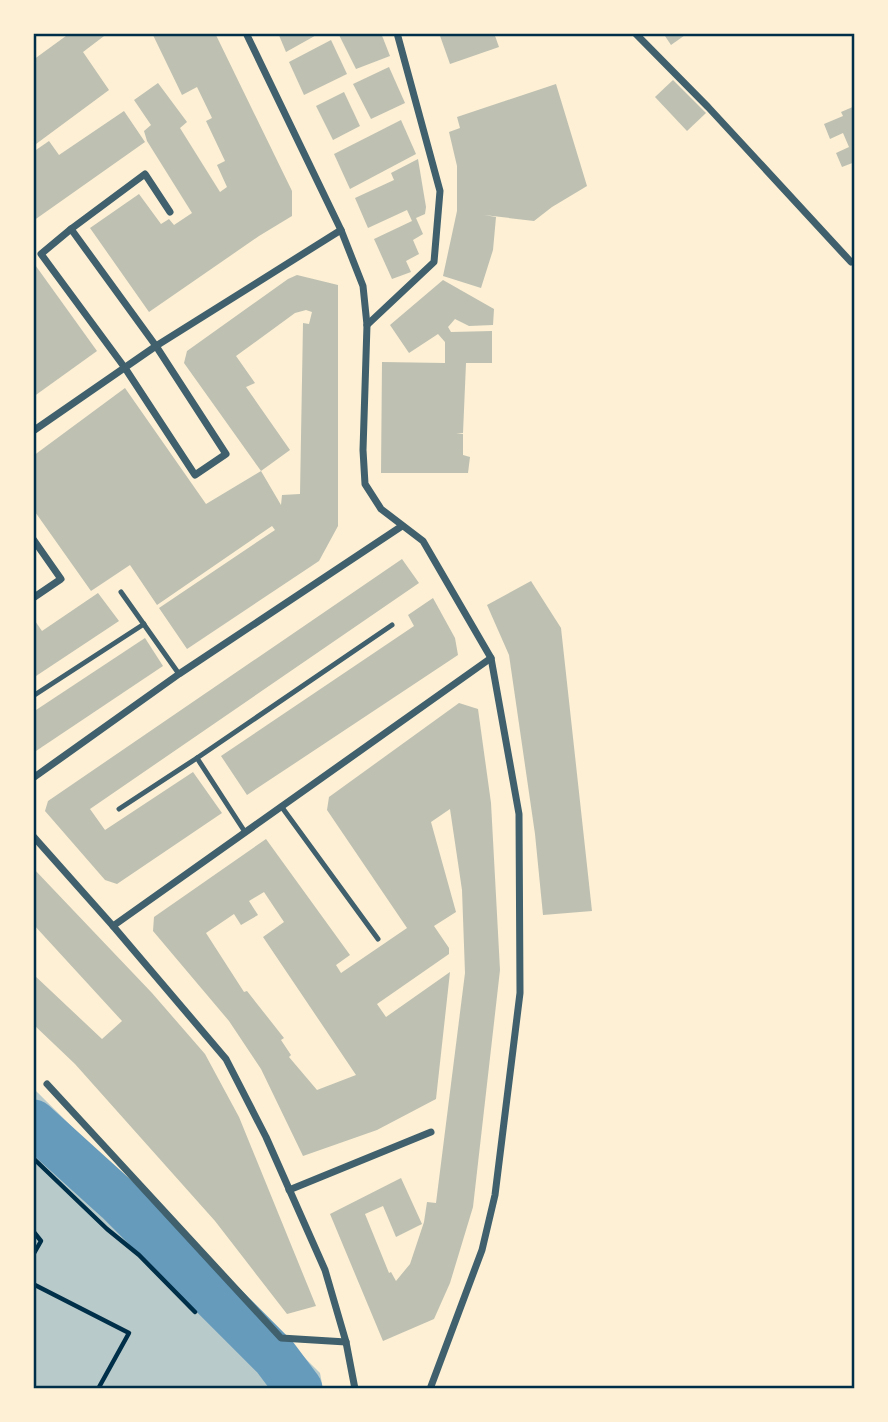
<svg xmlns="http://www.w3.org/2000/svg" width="888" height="1422" font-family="Quicksand,sans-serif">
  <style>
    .green { fill: #b9caca }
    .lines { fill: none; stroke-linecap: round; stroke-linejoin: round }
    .river { stroke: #669bbc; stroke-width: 47 }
    .building { fill: #bec0b2; fill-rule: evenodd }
    .path { stroke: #003049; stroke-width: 4.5 }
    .service { stroke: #3f606c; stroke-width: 5 }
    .minor { stroke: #3f606c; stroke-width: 7 }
    .neatline { fill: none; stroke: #003049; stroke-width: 2.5 }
  </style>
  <rect width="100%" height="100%" fill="#fdf0d5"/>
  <!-- green -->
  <path class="green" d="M33,1088l287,285 3,16h-290z"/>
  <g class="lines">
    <!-- river -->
    <path class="river" d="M33,1123l85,77 157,157 24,32"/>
  </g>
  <!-- building -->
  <g class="building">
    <path d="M70,33h38l-25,19 26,38 -73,54 -3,-4v-80z"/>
    <path d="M152,33h63l77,158v25l-33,20 -110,76 -59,-84 49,-34 22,30 8,-5 5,6 18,-12 -45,-72 -3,-10 7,-6 -17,-25 24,-17 29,39 -7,6 40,64 7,-5 -10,-22 8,-4 -19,-40 6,-3 -15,-31 -15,8z"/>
    <path d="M278,33h42l-34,19z"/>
    <path d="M338,33h43l9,23 -34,13z"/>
    <path d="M439,33h55l5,14 -49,17z"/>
    <path d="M663,33h25l-17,12z"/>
    <path d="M331,40l16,34 -43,21 -15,-33z"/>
    <path d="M389,67l16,36 -34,16 -18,-35z"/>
    <path d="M673,80l33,33 -19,18 -32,-34z"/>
    <path d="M556,84l31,102 -35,21 -18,14 -50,-6 12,2 -3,33 -12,38 -38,-12 14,-65v-45l-8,-34 11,-4 -3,-11z"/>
    <path d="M344,92l16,34 -27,14 -17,-34z"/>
    <path d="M855,106v56l-13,5 -6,-14 13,-6 -6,-14 -13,6 -6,-15 19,-8 -2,-4z"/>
    <path d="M124,111l21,31 -112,79v-69l16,-11 10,14z"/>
    <path d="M401,120l15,34 -66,35 -16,-35z"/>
    <path d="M418,159l8,48 -1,7 -9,4 7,16 -10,6 6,14 -13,7 5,11 -19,7 -18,-40 38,-18 -5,-11 -39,18 -13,-30 39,-18 -3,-7z"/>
    <path d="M33,262l64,89 -64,46z"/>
    <path d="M297,275l41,10v241l-19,35 -132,88 -28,-41 116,-78 -3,-4 -115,79 -27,-40 -39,26 -58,-82v-53l92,-68 81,116 55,-33 20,34 1,-10 18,-1 3,-171 6,1 3,-12 -6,-2 -11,3 -59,43 19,27 -9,4 44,63 -29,21 -77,-108 3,-12 101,-72z"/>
    <path d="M443,280l51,29 -1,16 -24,1 -14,-7 -7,8 3,5 41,-1v32h-26l-3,70 -7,1h7v21l7,2 -2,16h-87l1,-111 63,1v-21l-7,-8 -29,19 -19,-28z"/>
    <path d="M402,559l17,24 -329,226 15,21 88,-58 29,41 -105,71 -12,-4 -60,-69 3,-10z"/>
    <path d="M531,581l30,47 31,283 -49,4 -8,-81 -26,-179 -22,-50z"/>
    <path d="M98,593l21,28 -86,57v-60l9,13z"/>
    <path d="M433,598l22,40 3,17 -211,140 -26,-39 193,-130 -6,-11z"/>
    <path d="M145,638l18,28 -130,87v-41z"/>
    <path d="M459,703l19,6 13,94 9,167 -27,237 -23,76 -16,36 -51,22 -53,-127 71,-36 21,46 -26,13 -13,-31 -18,8 24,59 2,-1 5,9 14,-17 14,-42 3,-20 9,1 29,-230 -3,-83 -12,-81 -19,13 25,90 -22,14 15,22v6l-72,50 9,13 64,-45 -14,127 -59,31 -74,26 -42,-87 -32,-48 -76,-90 1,-14 112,-78 84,116 -14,10 5,8 66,-45 -80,-118 2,-13zM264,892l20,30 -21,15 93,138 -39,15 -28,-33 2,-2 -10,-15 3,-2 -37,-47 -3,1 -38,-59 28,-19 7,11 17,-10 -9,-14z"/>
    <path d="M33,868l119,125 53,61 34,63 77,189 -29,8 -72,-93 -140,-157 -42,-40v-50l69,65 20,-18 -89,-97z"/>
  </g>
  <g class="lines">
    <!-- path -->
    <g class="path">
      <path d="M33,1158l74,71 32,26 56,57"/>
      <path d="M33,1231l8,10 -8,14"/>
      <path d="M33,1284l96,49 -31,56"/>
    </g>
    <!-- service -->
    <g class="service">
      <path d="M121,592l58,82"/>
      <path d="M33,696l111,-72"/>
      <path d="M281,806l97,133"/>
      <path d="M119,809l78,-51"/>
      <path d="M245,832l-48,-74 195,-133"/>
    </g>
    <!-- minor -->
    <g class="minor">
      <path d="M246,33l95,197 22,56 4,39 -4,125 2,34 16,25 42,32 68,117 28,156 1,179 -25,202 -13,55 -52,139"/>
      <path d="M635,33l73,74 143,155"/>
      <path d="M71,229l85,117 70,108 -31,21 -70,-107 -84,-114z"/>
      <path d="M71,229l74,-55 25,38"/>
      <path d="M367,325l67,-63 6,-71 -43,-158"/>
      <path d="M33,431l123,-85 185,-116"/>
      <path d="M33,539l28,40 -28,19"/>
      <path d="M33,778l146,-104 223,-148"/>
      <path d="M33,836l80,90 113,133 40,78 59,133 21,72 9,47"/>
      <path d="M113,926l378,-268"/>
      <path d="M47,1084l234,254 65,4"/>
      <path d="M289,1190l142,-58"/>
    </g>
  </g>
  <!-- border -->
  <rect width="888" height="1422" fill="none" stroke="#fdf0d5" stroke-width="70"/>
  <rect x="35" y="35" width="818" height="1352" class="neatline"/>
</svg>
